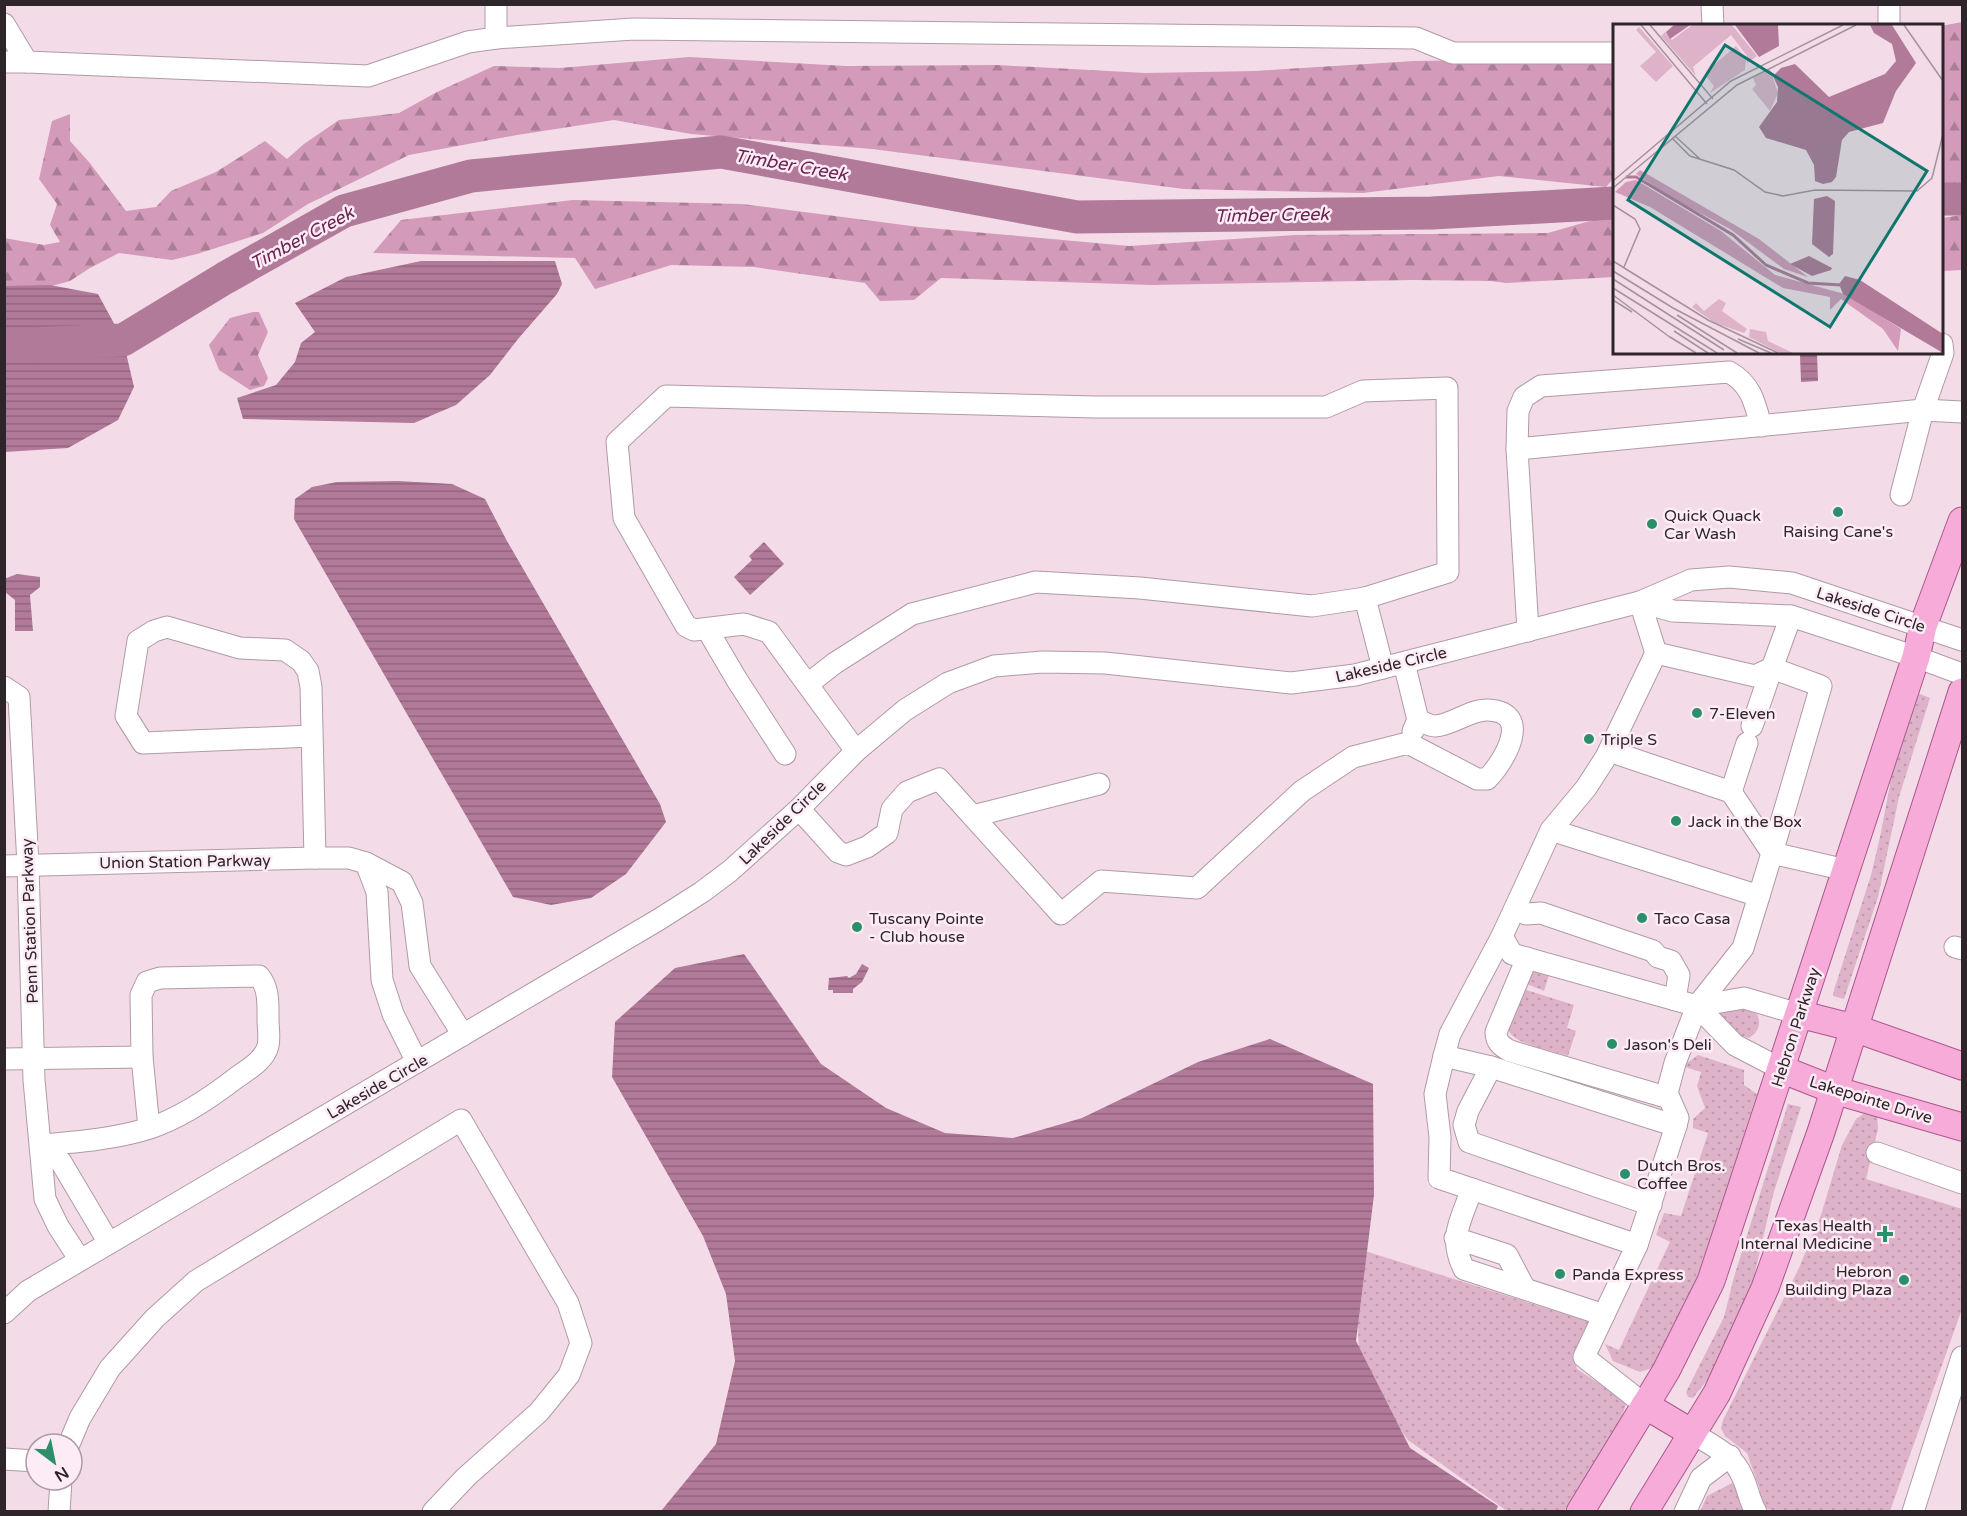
<svg xmlns="http://www.w3.org/2000/svg" width="1967" height="1516" font-family="'Varela Round',sans-serif">
  <style>
    .grass { fill: url(#grass-dots) }
    .forest { fill: url(#forest-firs) }
    .water { fill: url(#water-rules) }
    .lines { fill: none; stroke-linecap: round; stroke-linejoin: round }
    .river { stroke: #b17a99; stroke-width: 33 }
    .minor-casing { stroke: #b09aa6; stroke-width: 23 }
    .major-casing { stroke: #ac588c; stroke-width: 29 }
    .minor { stroke: #fff; stroke-width: 21 }
    .major { stroke: #f6abd9; stroke-width: 27 }
    .poi-dot { fill: #2a8f6a; stroke: #fdebf5; stroke-width: 2 }
    .labels { text-anchor: middle; stroke-width: 5; stroke-linejoin: round; paint-order: stroke }
    .poi-label { font-size: 16px; fill: #2e252a; stroke: #fdebf5; text-anchor: start }
    .street-label { font-size: 16px; fill: #2e252a; stroke: #fdebf5 }
    .water-label { font-size: 18px; font-style: italic; fill: #68244f; stroke: #fdebf5 }
    .inset-river { fill: none; stroke: #b17a99; stroke-width: 3 }
    .inset-road { fill: none; stroke: #a4939c; stroke-width: 1.5 }
    .view { fill: #0f766e; fill-opacity: 0.15; stroke: #0f766e; stroke-width: 3 }
    .inset-edge { fill: none; stroke: #2e252a; stroke-width: 3 }
  </style>
  <defs>
    <pattern id="grass-dots" width="8" height="8" patternUnits="userSpaceOnUse" patternTransform="scale(1.5)"><rect width="8" height="8" fill="#deb3ca"/><path d="M2 2h.1M6 6h.1" fill="none" stroke="#bf9aae" stroke-width="1.8" stroke-linecap="round"/></pattern>
    <pattern id="forest-firs" width="22" height="20" patternUnits="userSpaceOnUse" patternTransform="scale(1.5)"><rect width="22" height="20" fill="#d39aba"/><path d="M5 1l3.5 6h-7zM16 11l3.5 6h-7z" fill="#ac7d97"/></pattern>
    <pattern id="water-rules" width="6" height="5" patternUnits="userSpaceOnUse" patternTransform="scale(1.5)"><rect width="6" height="5" fill="#b17a99"/><path d="M0 2.5h6" fill="none" stroke="#90647d"/></pattern>
  </defs>
  <rect width="100%" height="100%" fill="#f3dce8"/>
  <!-- grass -->
  <g class="grass">
    <path d="M1918,693l12,5 -31,99 -21,100 -34,102 -11,-3 1,-6 37,-115 9,-38 11,-58z"/>
    <path d="M1534,971l15,4 -5,16 -22,-9 8,-10z"/>
    <path d="M1520,988l54,17 -7,23 9,3 -8,25c-15,-5 -44,-10 -55,-20 -4,-3 -5,-8 -7,-12z"/>
    <path d="M1723,1008l23,2 11,4c5,10 1,18 -8,24l-13,-4 -18,-21z"/>
    <path d="M1698,1055l46,15v15l13,9c-16,47 -28,94 -44,141 -16,46 -37,91 -61,133l-12,4 -27,-11 -8,-17 14,6 51,-108 -14,-7 8,-22 17,3 27,-83 -15,-5v-9l12,-11 -8,-22 4,-14 -16,-5 2,-4z"/>
    <path d="M1788,1104l13,3 -28,88 -20,86 -5,14 -39,83 -16,20 -5,-1 -2,-5 38,-75 10,-40z"/>
    <path d="M1863,1114h14l1,15 -12,50 96,30v100l-72,202 -116,1 -14,-7v-15l-13,-37 -22,-17 -4,-8 2,-8 76,-152 22,-53 21,-70 14,-26z"/>
    <path d="M1362,1250l228,72 -16,36 3,11 41,27 8,8 -6,18 -56,89h-57l-99,-71 -21,-29 -28,-57 -2,-55z"/>
    <path d="M1732,1483l8,5 6,23 -46,1 7,-16z"/>
  </g>
  <!-- forest -->
  <g class="forest">
    <path d="M1962,22v161l-20,1 -1,-158z"/>
    <path d="M689,57l157,9 151,-1 148,8 111,-2 158,-10 200,-3v120l-8,9 -107,-11 -136,17 -179,-4 -312,-40 -181,-15 -77,-14 -97,15 -108,20 -101,49 -45,29 -66,21 -25,6 -53,-7 -29,15 -20,13 -55,15h-10l-1,-58 40,7 16,-3 -10,-17 7,-21 -18,-25 13,-58 18,-7v27l19,21 37,49 30,-4 15,-16 45,-19 49,-31 22,18 17,-15 35,-24 60,-7 38,-21 57,-26 66,2z"/>
    <path d="M573,200l169,4 177,23 210,19 166,-11 253,-2 66,-19v63l-108,6 -15,-2 -78,-1 -261,5 -211,-7 -27,22 -34,1 -15,-18 -111,-16 -83,-2 -76,24 -20,-31 -202,-5 28,-33z"/>
    <path d="M1962,215v55l-20,1v-53z"/>
    <path d="M253,312h6l9,20 -10,23 10,23 -4,8 -14,4 -31,-20 -10,-25 21,-27z"/>
  </g>
  <!-- water -->
  <g class="water">
    <path d="M421,261h134l7,23 -5,10 -39,45 -28,36 -34,30 -42,18 -171,-4 -6,-21 39,-13 19,-23 6,-19 14,-11 -20,-29 51,-26z"/>
    <path d="M50,285l48,9 25,46 11,47 -16,33 -50,28 -63,4v-166z"/>
    <path d="M1797,353h20l1,28 -17,1 -1,-27z"/>
    <path d="M398,481l54,3 33,15 22,42 153,263 6,18 -40,52 -35,24 -40,7 -38,-8 -219,-378 1,-20 17,-12 25,-5z"/>
    <path d="M764,542l20,22 -34,31 -16,-18 18,-17 -3,-4z"/>
    <path d="M17,574l23,3v10l-10,8 3,36h-18v-31l-10,-8 -1,-13z"/>
    <path d="M744,954l77,110 65,44 59,25 68,5 69,-20 116,-56 72,-23 103,45 1,111 -18,146 54,107 88,58 -2,5h-835l55,-67 19,-83 -9,-67 -23,-58 -91,-159 3,-55 60,-54z"/>
    <path d="M862,964l7,4 -7,14 -9,7v4h-20v-3h-5l1,-12 18,-2 2,2 7,-4z"/>
  </g>
  <g class="lines">
    <!-- river -->
    <g class="river">
      <path d="M1942,199h20"/>
      <path d="M4,345l119,-5 102,-62 119,-67 127,-35 250,-24 356,65 355,-4 182,-10"/>
    </g>
    <!-- minor casing -->
    <g class="minor-casing">
      <g id="minor">
        <path d="M496,4v34"/>
        <path d="M1712,4l1,22"/>
        <path d="M1889,4v22"/>
        <path d="M4,24l23,38h-23"/>
        <path d="M27,62l341,14 100,-34 28,-4 138,-9 782,9 37,15h161"/>
        <path d="M1517,449l1,-38 6,-14 17,-11 188,-14c22,12 26,31 32,54"/>
        <path d="M1901,495l22,-85 20,-57 -1,-9"/>
        <path d="M1365,598l18,70"/>
        <path d="M1640,602l33,9 118,5 125,41 46,17"/>
        <path d="M1640,602l16,51 99,23 17,-8 19,-52"/>
        <path d="M707,629l30,51 48,74"/>
        <path d="M1528,631l-11,-182 406,-39 39,2"/>
        <path d="M1404,663l14,57 -5,11"/>
        <path d="M808,684l27,-21 77,-49 124,-32 104,6 172,18 53,-8 83,-26 -1,-184 -84,3 -37,16h-231l-429,-11 -49,46 7,76 62,108 8,4 50,-6 25,8 87,119"/>
        <path d="M4,687l15,10 9,168 6,215 11,119 13,27 22,34"/>
        <path d="M312,736l-169,7 -17,-27 12,-75 16,-10 13,-4 73,21 45,2 16,11 7,10 3,16 4,171"/>
        <path d="M1609,751l122,41 41,61 49,-167 -49,-18 -20,58"/>
        <path d="M1731,792l16,-49"/>
        <path d="M799,809l39,43 8,3 21,-8 20,-14 5,-24 15,-17 32,-13 122,135 40,-33 96,7 105,-97 51,-34 55,-14 69,36h10c17,-17 47,-67 1,-69 -18,-1 -35,15 -53,16 -5,0 -12,-4 -17,-6"/>
        <path d="M973,816l126,-32"/>
        <path d="M1551,830l35,-42 20,-31 50,-104"/>
        <path d="M366,863l11,29 5,88 11,34 24,48"/>
        <path d="M4,866l311,-8h34l17,5 36,19 10,21 8,63 43,69"/>
        <path d="M1759,896l13,-43 74,17"/>
        <path d="M1526,914l15,-1 112,38 5,6 13,4 8,14 -4,25"/>
        <path d="M1502,936l-52,98 -6,22 47,11 185,59"/>
        <path d="M1955,947l7,2"/>
        <path d="M1527,958l-31,74c0,10 5,14 14,19l159,47"/>
        <path d="M1444,1056l-9,38 5,43 -1,41 198,67"/>
        <path d="M4,1059l138,-2"/>
        <path d="M1491,1067l-23,44 -4,14 5,17 182,63"/>
        <path d="M1781,1069l-46,-24 -38,-39 47,-8 55,16"/>
        <path d="M41,1145c36,-3 74,-6 109,-17 31,-10 60,-30 86,-50 11,-8 28,-17 32,-32 2,-8 0,-19 0,-27 0,-16 1,-31 -9,-43l-99,2 -13,4 -6,13 1,62 7,71"/>
        <path d="M41,1145l20,17 48,81"/>
        <path d="M1877,1153l85,30"/>
        <path d="M1472,1189c-11,31 -24,48 -8,80l140,46"/>
        <path d="M1455,1238l52,17 18,34"/>
        <path d="M4,1313l24,-22 630,-371 44,-28 28,-21 69,-62 57,-58 49,-41 43,-27 46,-17 48,-4 63,1 186,20 64,-8 285,-73 51,-22 38,-3 63,6 170,57"/>
        <path d="M1645,1405l-61,-48 53,-112 39,-119 2,-8 -11,-25 8,-30 22,-57 46,-58 16,-52 -208,-66 -49,106 10,18 185,52"/>
        <path d="M1692,1433c19,12 41,21 50,43 6,12 7,24 14,36"/>
        <path d="M69,1444l11,-26 30,-50 45,-50 41,-37 265,-161 107,183 13,40 -12,32 -30,37 -73,65 -33,35"/>
        <path d="M4,1459l32,2"/>
        <path d="M59,1512l2,-32"/>
        <path d="M1685,1512l16,-34 29,-22"/>
        <path d="M1913,1512l49,-155"/>
      </g>
    </g>
    <!-- major casing -->
    <g class="major-casing">
      <g id="major">
        <path d="M1799,1014l55,14 108,38"/>
        <path d="M1781,1069l53,21 128,37"/>
        <path d="M1645,1405l47,28"/>
        <path d="M1580,1512l86,-141 45,-90 205,-624 7,-31 39,-105"/>
        <path d="M1644,1512l73,-119 48,-105 56,-156 141,-440"/>
      </g>
    </g>
    <!-- minor -->
    <use href="#minor" class="minor"/>
    <!-- major -->
    <use href="#major" class="major"/>
  </g>
  <!-- markers -->
  <g class="poi-dot">
    <circle cx="1838" cy="512" r="6"/>
    <circle cx="1652" cy="524" r="6"/>
    <circle cx="1697" cy="713" r="6"/>
    <circle cx="1589" cy="739" r="6"/>
    <circle cx="1676" cy="821" r="6"/>
    <circle cx="1642" cy="918" r="6"/>
    <circle cx="857" cy="927" r="6"/>
    <circle cx="1612" cy="1044" r="6"/>
    <circle cx="1625" cy="1174" r="6"/>
    <path d="M1882 1225h6v6h6v6h-6v6h-6v-6h-6v-6h6z"/>
    <circle cx="1560" cy="1274" r="6"/>
    <circle cx="1904" cy="1280" r="6"/>
  </g>
  <g class="labels">
    <!-- poi labels -->
    <g class="poi-label">
      <text x="1664" y="521">Quick Quack<tspan x="1664" dy="18">Car Wash</tspan></text>
      <text x="1838" y="537" text-anchor="middle">Raising Cane's</text>
      <text x="1709" y="719">7-Eleven</text>
      <text x="1601" y="745">Triple S</text>
      <text x="1688" y="827">Jack in the Box</text>
      <text x="869" y="924">Tuscany Pointe<tspan x="869" dy="18">- Club house</tspan></text>
      <text x="1654" y="924">Taco Casa</text>
      <text x="1624" y="1050">Jason's Deli</text>
      <text x="1637" y="1171">Dutch Bros.<tspan x="1637" dy="18">Coffee</tspan></text>
      <text x="1872" y="1231" text-anchor="end">Texas Health<tspan x="1872" dy="18">Internal Medicine</tspan></text>
      <text x="1892" y="1277" text-anchor="end">Hebron<tspan x="1892" dy="18">Building Plaza</tspan></text>
      <text x="1572" y="1280">Panda Express</text>
    </g>
    <!-- street labels -->
    <g class="street-label">
      <text transform="translate(1871 609) rotate(18)" y="6">Lakeside Circle</text>
      <text transform="translate(1391 664) rotate(-13)" y="6">Lakeside Circle</text>
      <text transform="translate(782 822) rotate(-44)" y="6">Lakeside Circle</text>
      <text transform="translate(185 861) rotate(-1)" y="6">Union Station Parkway</text>
      <text transform="translate(29 921) rotate(-92)" y="6">Penn Station Parkway</text>
      <text transform="translate(1795 1027) rotate(-72)" y="6">Hebron Parkway</text>
      <text transform="translate(377 1086) rotate(-30)" y="6">Lakeside Circle</text>
      <text transform="translate(1871 1099) rotate(17)" y="6">Lakepointe Drive</text>
    </g>
    <!-- water labels -->
    <g class="water-label">
      <text transform="translate(791 165) rotate(10)" y="6">Timber Creek</text>
      <text transform="translate(1272 215) rotate(-1)" y="6">Timber Creek</text>
      <text transform="translate(302 238) rotate(-28)" y="6">Timber Creek</text>
    </g>
  </g>
  <!-- overview -->
  <g transform="translate(1613 24)">
    <rect width="330" height="330" fill="#f3dce8"/>
    <path d="M79,1h40l25,31 -10,7v-7l-16,-21 -38,32 3,9 -35,-40 4,-4 7,8zM26,3l34,39 -17,16 -16,-16 16,-14 -20,-22zM123,22l10,13 -1,11 -35,23 4,-7 -9,-11 2,-4zM157,45l8,24 -8,18 -18,-22 4,-4 -3,-7zM106,275l7,4 -4,8 25,18 -3,4 -29,-10 -23,-16 4,-4 8,8zM137,305l16,3 2,9 25,12h-13l-31,-16z" fill="#deb3ca"/>
    <path d="M27,146l119,69 49,38 -24,-8 -54,-40 -60,-32 -34,-23zM23,156l85,51 54,44 73,20 53,34 -3,22 -15,-22 -42,-30 -11,11v-13l-47,-9 -133,-81 -35,-15 11,-10z" fill="#d39aba"/>
    <path d="M61,1h16l-20,14 -4,-7zM122,1h43l1,21 -20,11zM257,1h22l24,38 -20,28 -13,32 -34,9 -7,8 -6,37 -4,5 -9,2 -8,-3 -1,-16 -8,-15 -40,-12 -7,-11 18,-25 1,-15 -5,-11 8,-8 14,-4 34,33 56,-23 11,-13 -4,-17 -18,-11zM214,172l8,5 -2,53 -4,3 -17,-13 2,-45zM196,232l23,12 -1,2 -19,6 -22,-12zM232,252l15,4 83,54v19l-100,-59 -4,-10z" fill="#b17a99"/>
    <path class="inset-river" d="M13,153h10l97,58 33,30 42,18 33,2"/>
    <path class="inset-road" d="M28,1l66,79M37,1l63,74M291,1l39,56M62,112l25,23M59,114l18,18 44,14 31,22 18,4 32,-6 102,1 15,-13 11,-44M0,157l118,-100 112,-56M0,164l124,-103 119,-60M0,181l22,14 5,10 -16,38M0,237l95,59 70,33M0,247l60,37 86,45M0,255l111,71M0,264l104,65M0,271l58,43M0,276l19,12M64,291l60,38M61,307l34,22M57,313l26,16M125,315l33,14"/>
    <path class="view" d="M112,21l202,126 -97,156 -202,-127z"/>
    <rect width="330" height="330" class="inset-edge"/>
  </g>
  <!-- border -->
  <rect width="1967" height="1516" fill="none" stroke="#2e252a" stroke-width="12"/>
  <!-- north arrow -->
  <g transform="translate(54 1462) rotate(148)"><circle r="28" fill="#fdebf5" stroke="#aa9ca4" stroke-width="1.5"/>
  <path d="M0-4.5L10 22L0 15L-10 22Z" fill="#2a8f6a"/>
  <text y="-9" font-size="16" font-weight="bold" text-anchor="middle" fill="#2e252a">N</text>
  </g>
</svg>
